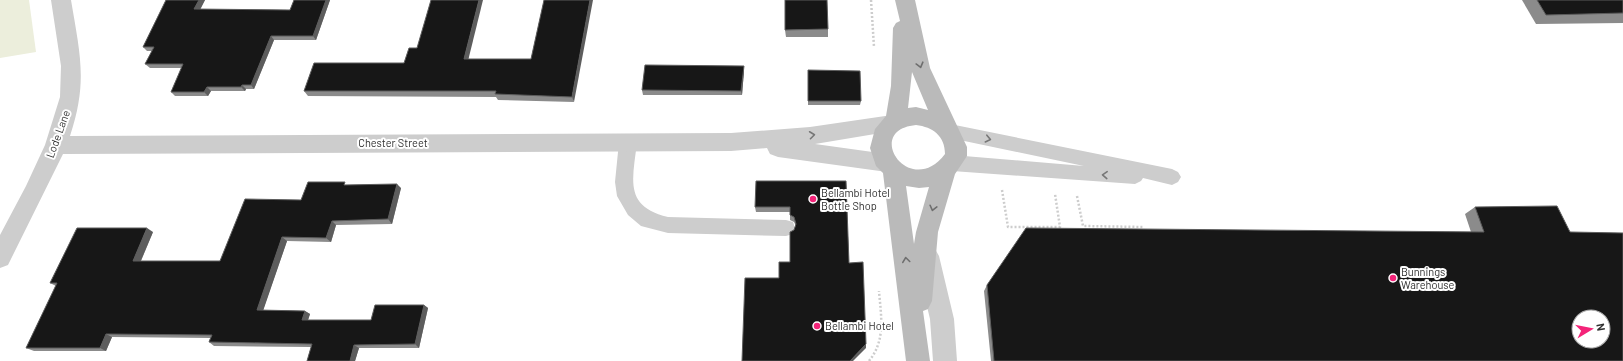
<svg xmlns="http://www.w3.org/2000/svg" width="1623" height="361" font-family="Barlow,sans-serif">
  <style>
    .green { fill: #eceedc }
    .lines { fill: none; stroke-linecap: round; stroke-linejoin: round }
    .path { stroke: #cdcdcd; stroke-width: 2.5; stroke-dasharray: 2 2; stroke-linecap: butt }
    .lane { fill: #cdcdcd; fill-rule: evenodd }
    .street { fill: #cdcdcd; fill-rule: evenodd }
    .secondary { fill: #bababa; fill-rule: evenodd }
    .wall { fill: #8b8b8b }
    .shaded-wall { fill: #5d5d5d }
    .building { fill: #171717; stroke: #5d5d5d; fill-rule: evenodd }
    .oneway { stroke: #6e6e6e }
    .oneway2 { stroke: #777 }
    .poi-dot { fill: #f42479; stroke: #fff; stroke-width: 1.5 }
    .labels { text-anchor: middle; stroke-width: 4; stroke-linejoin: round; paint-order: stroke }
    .street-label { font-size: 11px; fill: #303030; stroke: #fff }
    .poi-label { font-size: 11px; fill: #303030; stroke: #fff; text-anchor: start }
  </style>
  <rect width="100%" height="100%" fill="#fff"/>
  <!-- green -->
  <path class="green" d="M0,0h29l7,52 -36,6z"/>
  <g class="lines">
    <!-- path -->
    <g class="path">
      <path d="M871,0l3,47"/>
      <path d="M1002,190l6,37h52l-5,-33"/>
      <path d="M1077,196l6,30 60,1"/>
      <path d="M869,361c17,-21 12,-45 10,-70"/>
    </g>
    <!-- lane -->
    <g class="lane">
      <path d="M950,124l222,45 6,3 3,5 -3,5 -6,3 -29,-7 -2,3 -6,3 -183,-13 -6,-3 -3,-5 3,-5 6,-3 132,11 -134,-28 -6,-2 -3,-5 3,-5z"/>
      <path d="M628,135l6,2 3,5c-4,37 -14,64 31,75l118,3 7,2 2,6 -2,6 -7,2 -118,-3 -27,-7 -13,-11 -11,-19 -2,-14 4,-40 3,-5z"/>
    </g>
    <!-- street -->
    <g class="street">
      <path d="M51,0h20c9,54 17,82 -1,136l661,-3 79,-6 82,-12 7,3 4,6 -4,6 -84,14 72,10 8,2 3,7 -3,7 -8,2 -109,-15 -8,-3 -3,-6 -36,3 -668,3 -55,111 -8,3v-33l26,-49 19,-41 15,-48 1,-31z"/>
      <path d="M927,246l8,3 4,7 15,63 3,42h-24l-3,-42 -15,-63 4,-7z"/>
    </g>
    <!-- secondary -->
    <path class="secondary" d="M895,0h20l15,68 37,79v9l-12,18 -17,58 -6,69 -4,8 -5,2 7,50h-24l-23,-188 -7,-7 -6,-18 5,-19 11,-13 5,-30 2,-58 3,-5 4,-2zM912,72l16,38 -12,-3 -8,1zM916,125c17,2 29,11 29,29 -35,46 -83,-24 -29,-29zM906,186l13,2 10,-1 -13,45 -2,12z"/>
  </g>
  <!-- wall -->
  <g class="wall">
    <path d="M166,0h39l-5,9 90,1 4,-10h36l-14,40h-42l-20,49h-8l-1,2h-34l-3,5h-33l-4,-4 11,-24h-32l-5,-4 7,-13h-5l-4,-4z"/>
    <path d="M544,0l30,102 -76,-2 -2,-3 -188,-1 -4,-5 100,-28 64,-4h63z"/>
    <path d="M1522,0h101v23l-87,1z"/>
    <path d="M828,29v8h-42l-1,-7z"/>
    <path d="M744,66v5l-2,24h-99l-1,-5z"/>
    <path d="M808,70l53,31 -1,4h-52z"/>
    <path d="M846,181l3,82 17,81v4l-87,-70 11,-16 4,-32 2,-4 -2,-4 -4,-2v-8h-34l-1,-5z"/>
    <path d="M347,185l54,3 -9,36 -56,1 -5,17 -44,-1 -24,69 42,1 5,3 -2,6h63l53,-15 4,3 -9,40h-60l-4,13h-48l4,-14 -97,-1 -5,-4 1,-4 -98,-1 -6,14h-72l-8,-3 30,-62 -6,-3 103,-51 -12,29h79l81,-61z"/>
    <path d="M1475,207l148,154h-632l-7,-70 3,-6 484,-53 -6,-18z"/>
  </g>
  <!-- shaded-wall -->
  <g class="shaded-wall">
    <path d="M199,0h6l-7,14 -4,-5z"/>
    <path d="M326,0h4l-14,40 -3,-4z"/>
    <path d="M479,0h4l-16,65 -3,-6z"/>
    <path d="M590,0h3l-19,102 -2,-5z"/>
    <path d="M271,36l3,4 -20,49 -3,-4z"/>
    <path d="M744,66v5l-2,24 -1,-4z"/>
    <path d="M242,85l4,4 -1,2 -4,-4z"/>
    <path d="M207,87l4,4 -3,5 -4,-4z"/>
    <path d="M397,184l4,4 -9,36 -4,-5z"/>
    <path d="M332,221l4,4 -5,17 -5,-4z"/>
    <path d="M147,228l6,4 -14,33 -6,-4z"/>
    <path d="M282,237l5,4 -25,73 -5,-4z"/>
    <path d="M424,305l4,3 -9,40 -4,-4z"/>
    <path d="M305,311l5,3 -3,9 -5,-3z"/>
    <path d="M106,334l6,3 -6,14 -6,-3z"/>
    <path d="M866,344v4l-13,13h-3z"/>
    <path d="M354,345l5,3 -4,13h-5z"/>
  </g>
  <!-- building -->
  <g class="building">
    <path d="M166,0h33l-5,9 96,1 4,-10h32l-13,36h-42l-20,49h-9l-1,2h-34l-3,5h-33l12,-28h-38l9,-17h-11z"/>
    <path d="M431,0h48l-15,59h67l13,-59h46l-18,97 -77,-3 1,-3h-192l10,-28h90l5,-15h8z"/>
    <path d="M785,0h42l1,29 -43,1z"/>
    <path d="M1537,0h86v13l-77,2z"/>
    <path d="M645,65l99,1 -3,25 -99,-1z"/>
    <path d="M808,70l52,1 1,30h-53z"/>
    <path d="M756,181h90l3,82 14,-1 3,82 -16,17h-108l3,-83h34v-16h11v-30l4,-2 2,-6 -2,-7 -4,-2v-8h-35z"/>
    <path d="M308,182h37l-1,3 53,-1 -9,35 -56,2 -6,17 -44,-1 -25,73 48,1 -3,9h69l4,-15h49l-9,39 -61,1 -4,16h-43l5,-17 -103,-2 3,-7 -106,-1 -6,14h-74l31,-65h-7l27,-55h70l-14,33h87l25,-62 56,1z"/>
    <path d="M1557,206l13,26 53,1v128h-629l-7,-76 39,-57 458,4 -9,-25zM1579,317h24v24h-24z"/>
  </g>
  <!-- one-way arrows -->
  <defs><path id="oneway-chevron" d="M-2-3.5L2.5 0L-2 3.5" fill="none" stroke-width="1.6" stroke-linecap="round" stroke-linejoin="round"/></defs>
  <g class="oneway">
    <use href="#oneway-chevron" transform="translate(920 65) rotate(75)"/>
    <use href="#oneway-chevron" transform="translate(933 208) rotate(104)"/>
    <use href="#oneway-chevron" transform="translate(906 260) rotate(-98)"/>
  </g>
  <g class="oneway2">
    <use href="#oneway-chevron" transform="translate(812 135) rotate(-7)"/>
    <use href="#oneway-chevron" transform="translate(988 139) rotate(13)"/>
    <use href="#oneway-chevron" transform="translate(1105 175) rotate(-177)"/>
  </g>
  <!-- markers -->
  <g class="poi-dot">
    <circle cx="813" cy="199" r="4"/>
    <circle cx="1393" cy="278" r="4"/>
    <circle cx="817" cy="326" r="4"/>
  </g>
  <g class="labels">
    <!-- street labels -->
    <g class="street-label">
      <text transform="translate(58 134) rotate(-70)" y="4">Lode Lane</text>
      <text x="393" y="147">Chester Street</text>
    </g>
    <!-- poi labels -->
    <g class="poi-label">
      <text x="821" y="197">Bellambi Hotel<tspan x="821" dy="13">Bottle Shop</tspan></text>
      <text x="1401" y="276">Bunnings<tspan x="1401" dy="13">Warehouse</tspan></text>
      <text x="825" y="330">Bellambi Hotel</text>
    </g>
  </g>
  <!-- north arrow -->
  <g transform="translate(1591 329) rotate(80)"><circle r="19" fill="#ffffff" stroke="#acacac"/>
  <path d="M0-3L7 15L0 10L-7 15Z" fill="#f42479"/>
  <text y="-6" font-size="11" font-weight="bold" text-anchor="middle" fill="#303030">N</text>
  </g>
</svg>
